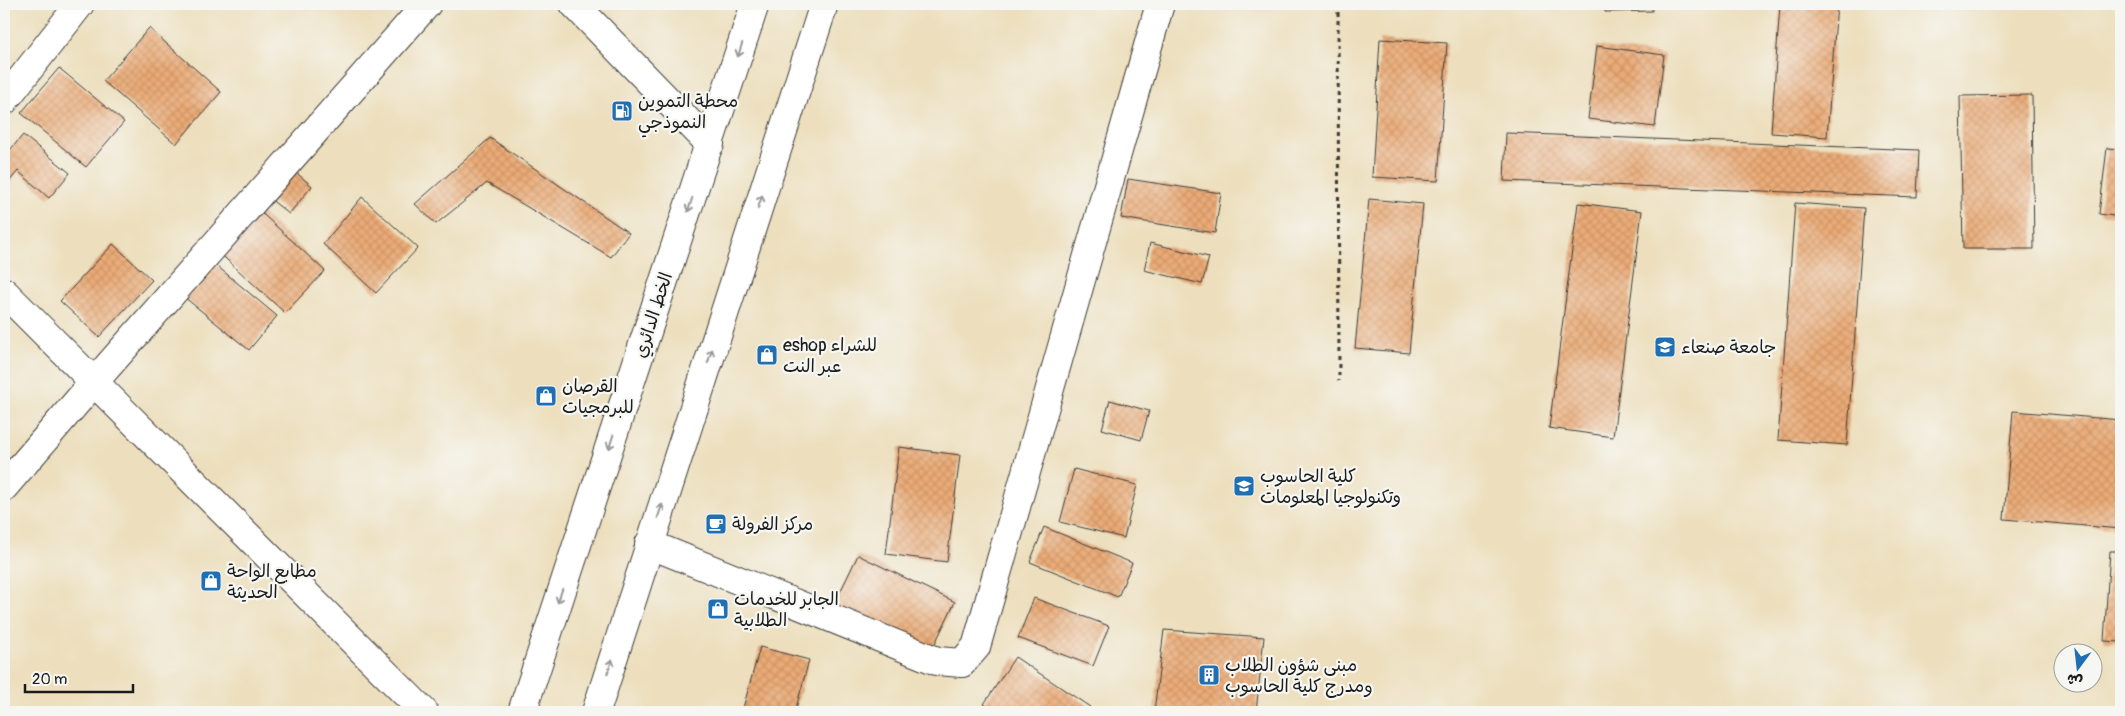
<svg xmlns="http://www.w3.org/2000/svg" width="2125" height="716" font-family="Pangolin,'Playpen Sans Arabic',sans-serif">
  <style>
    .building { fill: url(#building-cross-hatch) }
    .lines { fill: none; stroke-linecap: round; stroke-linejoin: round }
    .street-casing { stroke: #3b3934; stroke-width: 30 }
    .secondary-casing { stroke: #3b3934; stroke-width: 30 }
    .path { stroke: #3b3934; stroke-width: 3; stroke-dasharray: 4 4; stroke-linecap: butt }
    .street { stroke: #fff; stroke-width: 28 }
    .secondary { stroke: #fff; stroke-width: 28 }
    .oneway { stroke: #999 }
    .labels { text-anchor: middle; stroke-width: 4.5; stroke-linejoin: round; paint-order: stroke }
    .poi-label { font-size: 18px; fill: #1c1c1c; stroke: #f6f6f2; text-anchor: start }
    .street-label { font-size: 18px; fill: #1c1c1c; stroke: #f6f6f2 }
  </style>
  <defs>
    <pattern id="building-cross-hatch" width="8" height="8" patternUnits="userSpaceOnUse" patternTransform="scale(1.25)"><rect width="8" height="8" fill="#ebab77"/><path d="M0 0l8 8M0 8l8-8" fill="none" stroke="#c99366"/></pattern>
  </defs>
  <rect width="100%" height="100%" fill="#f6f6f2"/>
  <filter id="ink" filterUnits="userSpaceOnUse"><feTurbulence type="fractalNoise" baseFrequency=".02" numOctaves="2"/><feDisplacementMap in="SourceGraphic" scale="10" xChannelSelector="R" yChannelSelector="G"/><feConvolveMatrix kernelMatrix="1 2 1 2 8 2 1 2 1" color-interpolation-filters="sRGB"/></filter>
  <filter id="wash" filterUnits="userSpaceOnUse"><feTurbulence type="fractalNoise" baseFrequency=".0096" numOctaves="4" result="noise"/><feDisplacementMap in="SourceGraphic" scale="20" xChannelSelector="R" yChannelSelector="G"/><feGaussianBlur stdDeviation="1.12" result="paint"/><feColorMatrix in="noise" values="0 0 0 0 0 0 0 0 0 0 0 0 0 0 0 0 0 1.4 0 .05"/><feComposite in="paint" operator="in"/></filter>
  <g filter="url(#wash)">
    <rect width="100%" height="100%" fill="#eddfbd"/>
    <g id="blocks">
      <!-- building -->
      <g class="building">
        <path d="M1605,4h47v7l-47,1z"/>
        <path d="M1780,4h57l-10,133 -56,-4z"/>
        <path d="M149,28l72,64 -45,52 -73,-63z"/>
        <path d="M1380,39l67,4 -9,138 -66,-4z"/>
        <path d="M1597,46l67,9 -9,72 -67,-8z"/>
        <path d="M59,68l65,54 -38,45 -65,-54z"/>
        <path d="M2032,95l2,154h-71l-3,-153z"/>
        <path d="M1506,133l413,17 -2,47 -413,-16z"/>
        <path d="M23,135l47,38 -21,25 -31,-27 -14,17v-31z"/>
        <path d="M490,138l139,95 -18,24 -124,-74 -51,41 -21,-20z"/>
        <path d="M2107,148l14,1v68l-22,-3z"/>
        <path d="M287,165l25,21 -23,28 -25,-20z"/>
        <path d="M1128,179l93,14 -6,40 -94,-15z"/>
        <path d="M362,197l56,51 -42,45 -53,-49z"/>
        <path d="M1369,199l54,5 -14,149 -54,-5z"/>
        <path d="M1578,203l64,8 -29,226 -64,-9z"/>
        <path d="M1795,203l69,5 -17,237 -69,-5z"/>
        <path d="M253,205l72,66 -40,42 -71,-65z"/>
        <path d="M1150,243l59,14 -7,27 -58,-14z"/>
        <path d="M113,244l39,36 -53,57 -39,-36z"/>
        <path d="M211,261l66,55 -28,34 -66,-54z"/>
        <path d="M1110,400l39,11 -8,29 -39,-11z"/>
        <path d="M2013,411l108,9v109l-117,-10z"/>
        <path d="M899,447l61,8 -13,107 -61,-8z"/>
        <path d="M1074,469l63,16 -13,53 -64,-16z"/>
        <path d="M1044,527l88,36 -14,34 -88,-35z"/>
        <path d="M2110,551h11v91l-17,-1z"/>
        <path d="M858,555l97,47 -31,64 -97,-47z"/>
        <path d="M1034,598l75,28 -16,40 -75,-28z"/>
        <path d="M1164,630l100,7 -8,75h-102z"/>
        <path d="M760,647l49,13 -14,52h-53z"/>
        <path d="M1015,657l75,50 -3,5h-91l-12,-8z"/>
      </g>
    </g>
  </g>
  <g filter="url(#ink)">
    <use href="#blocks" fill-opacity="0" stroke="#3b3934" stroke-width="1"/>
    <g class="lines">
      <!-- street casing -->
      <g class="street-casing">
        <g id="street">
          <path d="M574,4l136,140"/>
          <path d="M4,101l76,-97"/>
          <path d="M4,292l420,420"/>
          <path d="M4,487l90,-105 333,-378"/>
          <path d="M649,544l288,117 25,2 14,-16 184,-643"/>
        </g>
      </g>
      <!-- secondary casing -->
      <g class="secondary-casing">
        <g id="secondary">
          <path d="M522,712l233,-708"/>
          <path d="M596,712l228,-708"/>
        </g>
      </g>
      <!-- path -->
      <path class="path" d="M1338,4l1,377"/>
      <!-- street -->
      <use href="#street" class="street"/>
      <!-- secondary -->
      <use href="#secondary" class="secondary"/>
    </g>
    <!-- one-way arrows -->
    <defs><path id="oneway-shaft" d="M-6 0H5M1.5-3L5.5 0L1.5 3" fill="none" stroke-width="1.6" stroke-linecap="round" stroke-linejoin="round" transform="scale(1.25)"/></defs>
    <g class="oneway">
      <use href="#oneway-shaft" transform="translate(740 50) rotate(108)"/>
      <use href="#oneway-shaft" transform="translate(760 202) rotate(-72)"/>
      <use href="#oneway-shaft" transform="translate(690 205) rotate(108)"/>
      <use href="#oneway-shaft" transform="translate(710 356) rotate(-72)"/>
      <use href="#oneway-shaft" transform="translate(611 442) rotate(108)"/>
      <use href="#oneway-shaft" transform="translate(660 511) rotate(-72)"/>
      <use href="#oneway-shaft" transform="translate(560 596) rotate(108)"/>
      <use href="#oneway-shaft" transform="translate(610 666) rotate(-72)"/>
    </g>
  </g>
  <!-- icons -->
  <defs>
    <g id="fuel-square" transform="scale(1.125)"><rect x="-9" y="-9" width="18" height="18" rx="4" fill="#1f6fb2" stroke="#f6f6f2"/><path d="M-5.5-6h7V0h2V4h1.3V-2.5L3-4.5l.8-.8L6-3V5H2.5V1h-1V6h-7ZM-4.2-4.7v3.2H.2V-4.7Z" fill="#fff"/></g>
    <g id="university-square" transform="scale(1.125)"><rect x="-9" y="-9" width="18" height="18" rx="4" fill="#1f6fb2" stroke="#f6f6f2"/><path d="M0-5L7-2L0 1L-7-2ZM-4 1L0 2.5L4 1V4Q0 6-4 4Z" fill="#fff"/></g>
    <g id="shop-square" transform="scale(1.125)"><rect x="-9" y="-9" width="18" height="18" rx="4" fill="#1f6fb2" stroke="#f6f6f2"/><path d="M-5-2.5h2.3a2.7 3.5 0 0 1 5.4 0H5L5.5 6h-11ZM-1.5-2.5h3a1.5 2.3 0 0 0-3 0Z" fill="#fff"/></g>
    <g id="cafe-square" transform="scale(1.125)"><rect x="-9" y="-9" width="18" height="18" rx="4" fill="#1f6fb2" stroke="#f6f6f2"/><path d="M-5.5-4.5H6V0H3Q3 3.5 0 3.5H-2.5Q-5.5 3.5-5.5 0ZM3-3.2v2h1.7v-2ZM-6 4.5H4V6H-6Z" fill="#fff"/></g>
    <g id="building-square" transform="scale(1.125)"><rect x="-9" y="-9" width="18" height="18" rx="4" fill="#1f6fb2" stroke="#f6f6f2"/><path d="M-4-6H4V6H1V3H-1V6H-4ZM-2.5-4.3h1.7v1.8h-1.7ZM.8-4.3h1.7v1.8H.8ZM-2.5-1h1.7V.8h-1.7ZM.8-1h1.7V.8H.8Z" fill="#fff"/></g>
  </defs>
  <g fill-rule="evenodd">
    <use href="#fuel-square" x="622" y="111"/>
    <use href="#university-square" x="1665" y="347"/>
    <use href="#shop-square" x="767" y="355"/>
    <use href="#shop-square" x="546" y="396"/>
    <use href="#university-square" x="1244" y="486"/>
    <use href="#cafe-square" x="716" y="524"/>
    <use href="#shop-square" x="211" y="581"/>
    <use href="#shop-square" x="718" y="609"/>
    <use href="#building-square" x="1209" y="675"/>
  </g>
  <g class="labels">
    <!-- poi labels -->
    <g class="poi-label">
      <text x="638" y="107">محطة التموين<tspan x="638" dy="21">النموذجي</tspan></text>
      <text x="783" y="351">eshop للشراء<tspan x="783" dy="21">عبر النت</tspan></text>
      <text x="1681" y="353">جامعة صنعاء</text>
      <text x="562" y="392">القرصان<tspan x="562" dy="21">للبرمجيات</tspan></text>
      <text x="1260" y="482">كلية الحاسوب<tspan x="1260" dy="21">وتكنولوجيا المعلومات</tspan></text>
      <text x="732" y="530">مركز الفرولة</text>
      <text x="227" y="577">مطابع الواحة<tspan x="227" dy="21">الحديثة</tspan></text>
      <text x="734" y="605">الجابر للخدمات<tspan x="734" dy="21">الطلابية</tspan></text>
      <text x="1225" y="671">مبنى شؤون الطلاب<tspan x="1225" dy="21">ومدرج كلية الحاسوب</tspan></text>
    </g>
    <!-- street labels -->
    <g class="street-label">
      <text transform="translate(653 315) rotate(-72)" y="6">الخط الدائري</text>
    </g>
  </g>
  <!-- margin -->
  <rect width="2125" height="716" fill="none" stroke="#f6f6f2" stroke-width="20"/>
  <!-- north arrow -->
  <g transform="translate(2078 668) rotate(195)"><circle r="24" fill="#f6f6f2" stroke="#9f9f9c"/>
  <path d="M0-4L9 19L0 12L-9 19Z" fill="#1f6fb2"/>
  <text y="-8" font-size="14" font-weight="bold" text-anchor="middle" fill="#1c1c1c">ش</text>
  </g>
  <!-- scale -->
  <path d="M25 684v8h108v-8" fill="none" stroke="#1c1c1c" stroke-width="2.5"/>
  <text x="32" y="684" font-size="15" fill="#1c1c1c" stroke="#f6f6f2" stroke-width="4" paint-order="stroke">20 m</text>
</svg>
